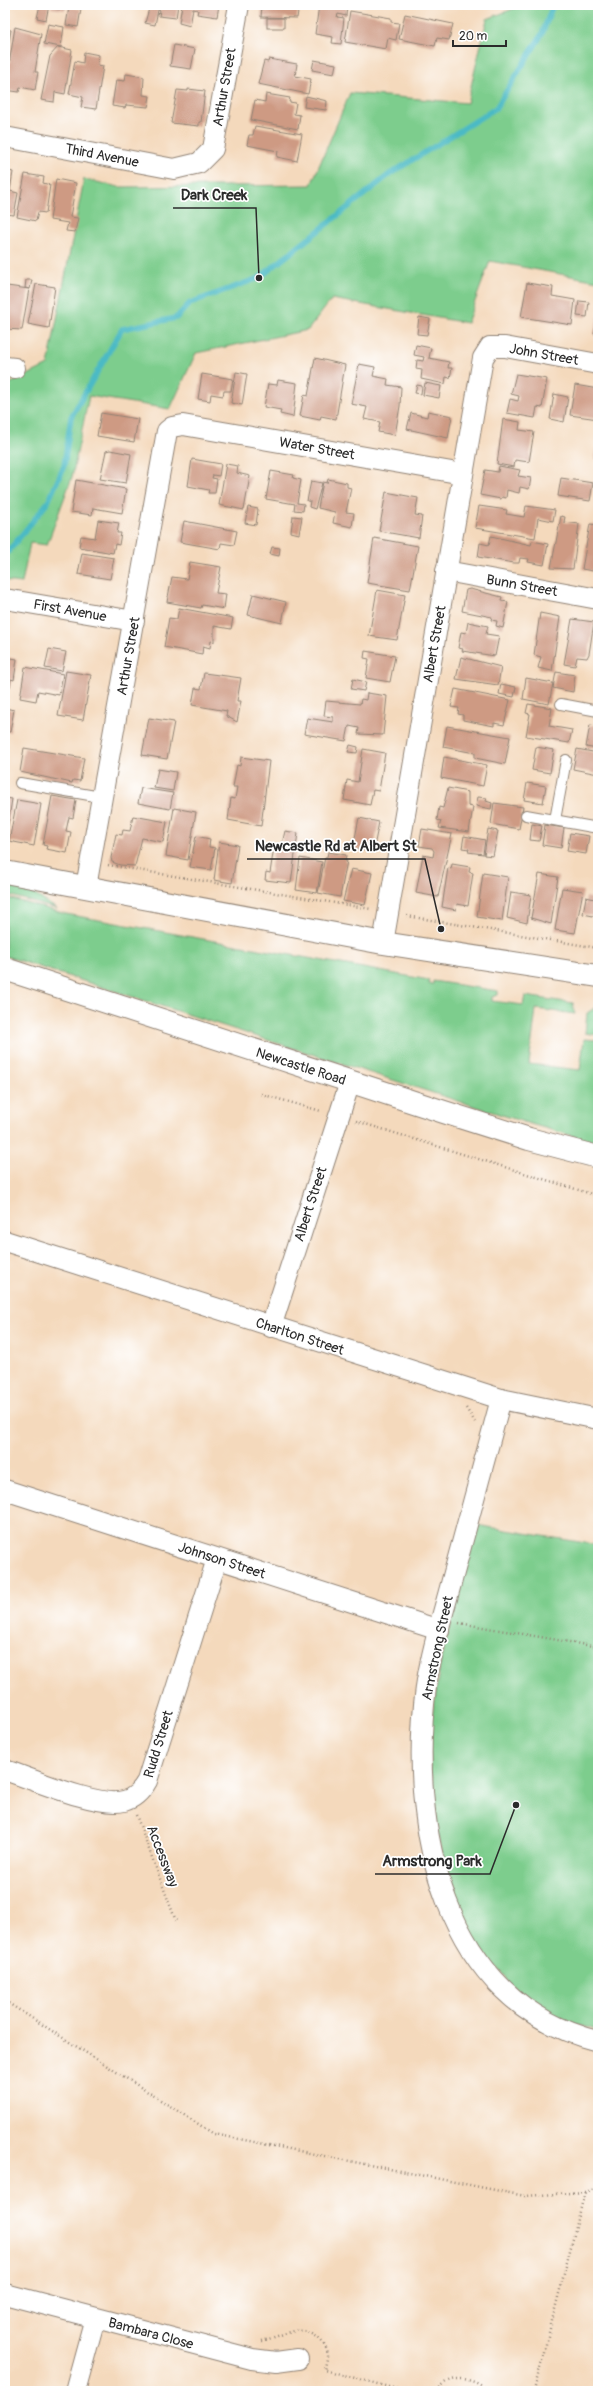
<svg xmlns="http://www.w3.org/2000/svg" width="603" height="2396" font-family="Pangolin,sans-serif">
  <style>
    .green { fill: #7dcd8d; stroke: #547c5c }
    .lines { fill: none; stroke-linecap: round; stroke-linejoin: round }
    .stream { stroke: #4cbac5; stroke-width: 5.5 }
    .building { fill: #ce9a83 }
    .service-casing { stroke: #908274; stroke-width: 12 }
    .minor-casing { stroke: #908274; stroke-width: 22 }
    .trunk-casing { stroke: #908274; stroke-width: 24 }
    .path { stroke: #908274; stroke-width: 2.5; stroke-dasharray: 1 3; stroke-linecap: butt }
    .service { stroke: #fff; stroke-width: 10 }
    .minor { stroke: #fff; stroke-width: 20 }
    .trunk { stroke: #fff; stroke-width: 22 }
    .labels { text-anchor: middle; stroke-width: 3.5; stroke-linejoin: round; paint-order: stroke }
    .street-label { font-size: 14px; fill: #2b2b2b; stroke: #fff }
    .leader { fill: none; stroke: #2b2b2b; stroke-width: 1.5 }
    .callout-dot { fill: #2b2b2b; stroke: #fff; stroke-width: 1.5 }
    .callout-label { font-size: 15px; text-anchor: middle; font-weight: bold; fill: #2b2b2b; stroke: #fff; stroke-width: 3.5; stroke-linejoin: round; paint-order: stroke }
  </style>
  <rect width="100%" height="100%" fill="#fff"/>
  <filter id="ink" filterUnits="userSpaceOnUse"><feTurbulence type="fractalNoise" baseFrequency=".025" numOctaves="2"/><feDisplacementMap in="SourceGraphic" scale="8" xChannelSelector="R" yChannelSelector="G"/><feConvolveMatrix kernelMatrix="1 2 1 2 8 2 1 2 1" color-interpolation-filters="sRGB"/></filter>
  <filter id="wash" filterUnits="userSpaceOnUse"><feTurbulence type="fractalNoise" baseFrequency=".012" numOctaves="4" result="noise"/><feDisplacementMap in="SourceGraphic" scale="16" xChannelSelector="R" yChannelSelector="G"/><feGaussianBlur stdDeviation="0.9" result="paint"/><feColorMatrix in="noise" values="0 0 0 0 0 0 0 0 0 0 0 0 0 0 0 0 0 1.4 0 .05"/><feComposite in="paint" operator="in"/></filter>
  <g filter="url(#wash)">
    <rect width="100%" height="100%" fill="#f4d9bc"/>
    <!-- green -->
    <g class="green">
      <path d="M523,5h75v276l-108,-20 -23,62 -135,-24 -24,31 -112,23 -26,56 -81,-13 -17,81 -25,68 -17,-2 -8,40 -17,-2v-195l43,-21 36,-186 35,8 192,-2 39,-92 117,10 20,-84z"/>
      <path d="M5,883l21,6 31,20 -52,-15z"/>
      <path d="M5,897l61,17 363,66v4h4v-3l65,10v4l-6,2v4l31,4 2,-9 48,7 2,11 -39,-5 -7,55 51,6 4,-31 14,1v103l-71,-20 -522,-167z"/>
      <path d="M598,1006v29l-13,-2 2,-20z"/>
      <path d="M476,1525l122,20v486l-38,-12 -51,-36 -33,-40 -19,-42 -18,-58 -9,-76v-40l11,-68z"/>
    </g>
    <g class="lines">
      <!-- stream -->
      <path class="stream" d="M5,553l3,-1 40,-50 16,-36 7,-49 51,-88 54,-11 14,-15 69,-25 131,-104 106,-66 46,-74 11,-29"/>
    </g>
    <g id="blocks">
      <!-- building -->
      <g class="building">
        <path d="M40,5h9l-3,15 -9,-2z"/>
        <path d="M52,5h14l-1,5 -14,-2z"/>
        <path d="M150,5h28l-2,13 -17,-2 1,-6h-2l-3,15 -10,-2z"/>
        <path d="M182,5h37l-2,12 -20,-3 1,-4 -5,-1 -3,17 -11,-3z"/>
        <path d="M262,5h37l-2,13 -36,-1z"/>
        <path d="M319,5h28l-1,11 -8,-2 -1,3 7,1 -3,26 -9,-1 1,-6 -18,-3z"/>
        <path d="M69,7l12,2 -3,18 -12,-2z"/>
        <path d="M350,11l41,7v4l8,1 -3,17 -8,-2 -2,11 -41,-7z"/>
        <path d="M405,14l48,10 -4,16 -12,-2 -2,8 -36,-7z"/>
        <rect x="267" y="18" width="17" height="10"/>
        <path d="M48,24l16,3 -3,20 -17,-3z"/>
        <path d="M15,27l26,7 -6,38h3l-3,18 -15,-3 -1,5 -14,-2z"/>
        <path d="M5,29l6,1 -5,30h-1z"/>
        <path d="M174,45l21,4 -4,20 -21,-3z"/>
        <path d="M58,47l14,3 -7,44 -10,-2 -1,10 -13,-2 9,-44z"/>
        <path d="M84,52l15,3 -1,10 5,1 -7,43 -15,-2 2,-10 -14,-3 6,-33 8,2z"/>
        <path d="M269,59l28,5 -2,12 16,3 -3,15 -50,-10 6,-23 4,1z"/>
        <path d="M314,60l22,4 -2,10 -22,-4z"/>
        <path d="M126,74l18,3 -1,18 7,1 -2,11 -22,-2 -1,3 -13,-2 4,-26 9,1z"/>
        <path d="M188,89l17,2 -4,31h-2v4l-28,-3 6,-33 11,1z"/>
        <path d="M266,94l24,4 -1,4 7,1 -2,11 6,1 -2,14 -47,-9 4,-20 10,2z"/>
        <path d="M306,96l21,5 -1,9 -22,-3z"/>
        <path d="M255,126l47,8 -5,27 -20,-4 1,-6 -31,-6 2,-10h4z"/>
        <path d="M5,170l8,2 -3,19 8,2 -4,22 -9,-1z"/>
        <path d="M25,174l19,3 -1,6 7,2 -4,28 -8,-1 -2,9 -19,-4z"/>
        <path d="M56,179l20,4 -6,34 8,1 -3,14 -9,-1 2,-8 -18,-3z"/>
        <path d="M26,280h6l-2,9 -5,-1z"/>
        <path d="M527,283l26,4 -1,9 23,4 -3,25 -51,-8z"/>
        <path d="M36,284l19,3 -6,41 -21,-4z"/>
        <path d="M7,286l22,3 -7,41 -17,-1v-39z"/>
        <path d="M579,301l10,1 -2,15 -10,-1z"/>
        <path d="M598,316v18h-4z"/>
        <path d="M419,317l11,2 -3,16 -10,-1z"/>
        <path d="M416,345l15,3 -2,10 20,4 -1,6h4l-2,10 -4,-1 -1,7 -24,-5 1,-9 -6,-1 1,-9 6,1 1,-4 -10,-2z"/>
        <path d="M315,358l30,7 -9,54 -15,-3 -1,4 -20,-4 4,-21 4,1z"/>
        <path d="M359,364l16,3 -2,9 15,3 -1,6 14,2 -1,19 -5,29 -17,-3 2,-10 -16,-3 3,-12 -16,-3z"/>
        <path d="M236,372l11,2 -5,31 -11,-2z"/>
        <path d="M202,374l31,5 -2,12h-7l-1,5 -12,-2 -1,7 -12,-2z"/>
        <path d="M516,374l31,5 -5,29 -5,-1 -2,11 -28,-5 3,-14 8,2 1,-5 -8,-2z"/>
        <path d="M278,380l19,3 -4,34 -13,-3 1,-4 -17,-3 4,-23 9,1z"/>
        <path d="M425,383l16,3 -2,12 -16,-3z"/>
        <path d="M417,385l5,1 -1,8 -6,-1z"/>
        <path d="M575,385l23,4v30l-28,-4z"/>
        <path d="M554,394l14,3 -4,25 -14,-3z"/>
        <path d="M428,411l24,5 -4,22 -41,-9 4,-16 16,4z"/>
        <path d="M101,413l37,6 -4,23 -37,-6z"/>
        <path d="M503,419l17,3 -1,8 15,2 -5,30 -14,-2 -1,7 -17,-3z"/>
        <path d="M598,437v22l-4,-1z"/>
        <path d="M110,450l21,4 -5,29 -26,-4 6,-28z"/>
        <path d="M192,459l29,5 -2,12 -6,-1 -1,3 5,1 -2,14h-7l1,-3 -21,-4z"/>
        <path d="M226,464l12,2 -1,7 13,3 -6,34 -25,-5z"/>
        <path d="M499,466l21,4 -2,6 13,2 -2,11 -9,-2 -1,6 -12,-3 -1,8 -4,-1 -1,2 -21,-4 5,-25 13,2z"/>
        <path d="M271,471l23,4 -1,3 8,2 -4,23 7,1 -1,7 -9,-1 1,-6 -29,-5z"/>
        <path d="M561,478l32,5 -3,18 -32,-5z"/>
        <path d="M328,479l19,4v4l4,1 -5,24 8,1 -2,14 -19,-4 2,-11 -17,-4 5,-26 4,1z"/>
        <path d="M76,480l50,9 -4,24 -29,-5 -1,7 -21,-3z"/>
        <path d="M311,481l11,2 -7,26 -6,-2 1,-6h-3z"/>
        <path d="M386,492l32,6 -3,17 7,1 -3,22 -40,-7z"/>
        <path d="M479,506l28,4 -1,4 18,3 2,-11 29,4 -2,11 -15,-3 -3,20 -60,-10z"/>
        <path d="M248,507l10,2 -2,16 -11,-2z"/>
        <path d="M293,516l9,1 -3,17 -8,-2z"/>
        <path d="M561,516l4,1 -1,5 15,2 -6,45 -22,-1z"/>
        <path d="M98,520l21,3 -2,10h4l-2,12 -4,-1 -2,9 -34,-6 2,-11 14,2z"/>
        <path d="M184,521l53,10 -3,14 -13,-2 -1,6 -40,-7z"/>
        <path d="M590,524l8,1v47l-16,-3z"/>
        <path d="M491,536l40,9 1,-4 16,3 -4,21 -16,-3 1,-3 -9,-1 -1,5h-5l-36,-6 2,-14 9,2z"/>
        <path d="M374,538l44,8 -8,44 -43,-7z"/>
        <path d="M272,547l8,1 -1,8 -9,-2z"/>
        <path d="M82,553l32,5 -4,21 -32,-5z"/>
        <path d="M190,562l31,5 -5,26 10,1 -2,15 -22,-4 -1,3 -34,-6 5,-25 15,2z"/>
        <path d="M470,589l32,8 -1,4 7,1 -5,26 -7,-2 1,-5 -6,-1 1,-3 -30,-6 4,-21z"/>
        <path d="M377,590l28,5 -8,45 -28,-4z"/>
        <path d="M253,594l33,8 -4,21 -34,-8z"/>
        <path d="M179,608l54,10 -2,11 -17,-3v16l-3,-1 -1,7 -7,-2 -1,8 -38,-7 5,-29 8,1z"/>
        <path d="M540,613l20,4 -8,54 -14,-3 3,-11 -7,-2z"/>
        <path d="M572,619l22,3 -5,32 -2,4 -10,-1 -2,9 -11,-2z"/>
        <path d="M468,622l20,4 -2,8 13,2 -4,20 -33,-5 1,-2 -5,-1 3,-16 5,1z"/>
        <path d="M49,649l17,3 -4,19 -17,-3z"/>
        <path d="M365,651l30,5 -5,26 -24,-4 3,-19 -5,-1z"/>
        <path d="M5,657l12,2 -3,21 -3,-1 -1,8h-5z"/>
        <path d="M461,657l40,10 -3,18 -42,-6z"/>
        <path d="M25,667l38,7 -4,21 -21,-4 -2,10 -16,-3z"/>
        <path d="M66,671l25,4 -8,45 -25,-4z"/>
        <path d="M556,672l19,3 -2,17 -20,-4z"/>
        <path d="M204,673l37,5 -4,23h4l-4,21 -11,-6 1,-5 -35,-6 3,-17 6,1z"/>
        <path d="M526,678l27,5 -4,21 -26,-5z"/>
        <path d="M353,679l13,3 -2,9 -13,-2z"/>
        <path d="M501,684l15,3 -2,10 -15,-3z"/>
        <path d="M455,689l55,11 -6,25 -10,-2v3l-31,-6v-5l-5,-1 1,-6 -8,-1z"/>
        <path d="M367,693l20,3 -4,39 -25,-1 1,-6 -10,-2 -3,15 -42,-7 3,-16 26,4v-5l-9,-1 2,-15 34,3 1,-5 5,1z"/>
        <path d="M528,704l24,4 -3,18 23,4 -3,13 -43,-7 4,-22 -4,-1z"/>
        <path d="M5,708l9,2 -4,22 -5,-1z"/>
        <path d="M149,718l25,4 -7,37 -25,-4z"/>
        <path d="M590,725l8,1v23l-12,-2z"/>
        <path d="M447,726l63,11 -5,27 -30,-6v-5l-32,-6z"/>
        <path d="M350,745l8,2 -1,6 -9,-1z"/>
        <path d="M536,747l18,3 -4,23 -18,-3z"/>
        <path d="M24,748l60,10 -4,23 -7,-1 -1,3 -52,-11z"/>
        <path d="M363,749l22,4 -6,38 -6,-1 -3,15 -26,-5 3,-20 11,2z"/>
        <path d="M577,749l21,4v21l-25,-5z"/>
        <path d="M241,757l28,4 -8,65 -33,-6 3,-22 4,1 2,-12h-4l4,-22 3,1z"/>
        <path d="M444,757l43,8 -4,21 -42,-8z"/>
        <path d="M158,769l18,3 -3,19 -19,-3z"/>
        <path d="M527,783l19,3 -3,17 -19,-3z"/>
        <path d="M141,788l32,5 -3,16 -32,-6z"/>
        <path d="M448,788l20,4v14l5,1 -4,25 -30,-4 2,-7 -4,-1 2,-13 4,1z"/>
        <path d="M52,796l24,4 -3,18 -4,-1 -3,14 5,1 -4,21 -21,-4 1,-3 -4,-1z"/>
        <path d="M478,797l9,1 -1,3 6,2 -1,6 -15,-3z"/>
        <path d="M5,798l7,1 -6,39 -1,-1z"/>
        <path d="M17,800l24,4 -7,42 -25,-5z"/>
        <path d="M494,803l29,4 -4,22 -28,-5z"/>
        <path d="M174,808l22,4 -8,48 -22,-4z"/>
        <path d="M133,816l34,6 -4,20 -21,-4 -7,28 -15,-1 -8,-3 -1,-4 5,-24 6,1 1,-5 7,1z"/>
        <path d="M359,818l20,4 -6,30 -20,-4z"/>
        <path d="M532,824l10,2 -3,15 -9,-1z"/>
        <path d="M545,825l19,3 -3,20 -19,-3z"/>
        <path d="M422,829l30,5 -14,63 -22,-4 7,-38 10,2 1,-6 -2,-3 -13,-2z"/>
        <path d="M488,829l10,2 -5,25 -9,-1z"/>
        <path d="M285,831l13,2 -7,50 -26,-3 1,-8 4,1 4,-26 7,1z"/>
        <path d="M570,833l19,3 -3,18 -19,-3z"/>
        <path d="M196,836l14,3 -1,8 6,1 -4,22 -21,-3z"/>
        <path d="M464,836l21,4 -2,14 -15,-2 1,-3 -7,-1z"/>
        <path d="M219,842l19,3 -6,38 -18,-3z"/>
        <path d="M328,852l18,3 -1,6h2l-7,36 -22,-4 7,-36h2z"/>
        <path d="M300,858l22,4 -5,31 -21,-3z"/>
        <path d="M452,864l18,3 -1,5 4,1 -5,33 -11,-2 -1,6 -14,-3 6,-39 3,1z"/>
        <path d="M351,869l21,4 -7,32 -22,-4z"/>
        <path d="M483,873l25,4 -6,44 -25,-4z"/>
        <path d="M539,874l19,3 -7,47 -20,-6z"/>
        <path d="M562,888l21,3 -8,42 -20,-3z"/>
        <path d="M511,892l20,3 -4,28 -20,-5z"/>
        <path d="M596,892l2,1v24l-15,-3 3,-17 9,2z"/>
      </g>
    </g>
  </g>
  <g filter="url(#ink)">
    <use href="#blocks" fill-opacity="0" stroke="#908274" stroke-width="1"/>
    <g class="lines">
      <!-- service casing -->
      <g class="service-casing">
        <g id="service">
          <path d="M561,704l37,7"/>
          <path d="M20,783l81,14"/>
          <path d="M526,815l72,13"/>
          <path d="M555,820l11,-60"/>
        </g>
      </g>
      <!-- minor casing -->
      <g class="minor-casing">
        <g id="minor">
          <path d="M5,137l169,32 25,-6 14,-14 26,-144"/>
          <path d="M5,367l10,1"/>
          <path d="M446,571l152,28"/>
          <path d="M5,599l129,22"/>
          <path d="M86,887l81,-456 5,-4 11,-2 280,49"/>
          <path d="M383,943l100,-585 7,-11h15l93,17"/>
          <path d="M5,1241l496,158 97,20"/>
          <path d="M271,1327l79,-245"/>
          <path d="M501,1399c-16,60 -33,120 -49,181 -9,35 -21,70 -26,107 -18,137 16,316 172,354"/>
          <path d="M5,1490l434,140"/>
          <path d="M5,1770c27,9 94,38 119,31 11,-3 18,-11 23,-20l70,-222"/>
          <path d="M5,2294l247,65 24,3 22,-3"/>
          <path d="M75,2391l20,-73"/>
        </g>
      </g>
      <!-- trunk casing -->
      <g class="trunk-casing">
        <g id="trunk">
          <path d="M5,872l378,71 215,33"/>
          <path d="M5,969l439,143 85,27 69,18"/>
        </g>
      </g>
      <!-- path -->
      <g class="path">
        <path d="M108,865l263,44"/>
        <path d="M407,916l191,32"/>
        <path d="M261,1094l60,17"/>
        <path d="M356,1121l242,75"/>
        <path d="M466,1408l9,14"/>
        <path d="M459,1623l139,24"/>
        <path d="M136,1815l40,106"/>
        <path d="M5,2001l209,133 311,62 60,-4 13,-4"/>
        <path d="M262,2341c11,-3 22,-8 33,-10 15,-3 33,11 33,26 0,4 -2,9 -3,13l79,21"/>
        <path d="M437,2391c14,-19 36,-13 52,0"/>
        <path d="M534,2391l51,-199"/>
      </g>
      <!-- service -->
      <use href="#service" class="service"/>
      <!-- minor -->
      <use href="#minor" class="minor"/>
      <!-- trunk -->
      <use href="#trunk" class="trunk"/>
    </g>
  </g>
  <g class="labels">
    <!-- street labels -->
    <g class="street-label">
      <text transform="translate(224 87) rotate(-80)" y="5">Arthur Street</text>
      <text transform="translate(102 155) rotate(11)" y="5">Third Avenue</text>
      <text transform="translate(544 354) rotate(10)" y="5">John Street</text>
      <text transform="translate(317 448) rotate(10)" y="5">Water Street</text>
      <text transform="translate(522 585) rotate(10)" y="5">Bunn Street</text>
      <text transform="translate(70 610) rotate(10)" y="5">First Avenue</text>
      <text transform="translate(434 644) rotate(-80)" y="5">Albert Street</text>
      <text transform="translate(128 656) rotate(-80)" y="5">Arthur Street</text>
      <text transform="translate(301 1066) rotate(18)" y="5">Newcastle Road</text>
      <text transform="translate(310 1204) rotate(-72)" y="5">Albert Street</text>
      <text transform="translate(300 1336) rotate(18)" y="5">Charlton Street</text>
      <text transform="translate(222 1560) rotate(18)" y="5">Johnson Street</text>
      <text transform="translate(437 1648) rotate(-78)" y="5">Armstrong Street</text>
      <text transform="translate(158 1744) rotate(-73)" y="5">Rudd Street</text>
      <text transform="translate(163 1856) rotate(69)" y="5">Accessway</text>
      <text transform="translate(151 2333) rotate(15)" y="5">Bambara Close</text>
    </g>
  </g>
  <!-- callouts -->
  <path class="leader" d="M259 278L256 208H173M441 929L425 859H247M516 1805L490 1874H375"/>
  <g class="callout-dot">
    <circle cx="259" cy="278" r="4"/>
    <circle cx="441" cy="929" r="4"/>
    <circle cx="516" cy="1805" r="4"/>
  </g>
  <g class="callout-label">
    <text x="214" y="200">Dark Creek</text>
    <text x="336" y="851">Newcastle Rd at Albert St</text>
    <text x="432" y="1866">Armstrong Park</text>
  </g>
  <!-- margin -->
  <rect width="603" height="2396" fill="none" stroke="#fff" stroke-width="20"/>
  <!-- scale -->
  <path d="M453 40v6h53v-6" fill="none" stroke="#2b2b2b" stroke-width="2"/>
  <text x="459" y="40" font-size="12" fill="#2b2b2b" stroke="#ffffff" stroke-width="3" paint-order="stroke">20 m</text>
</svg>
